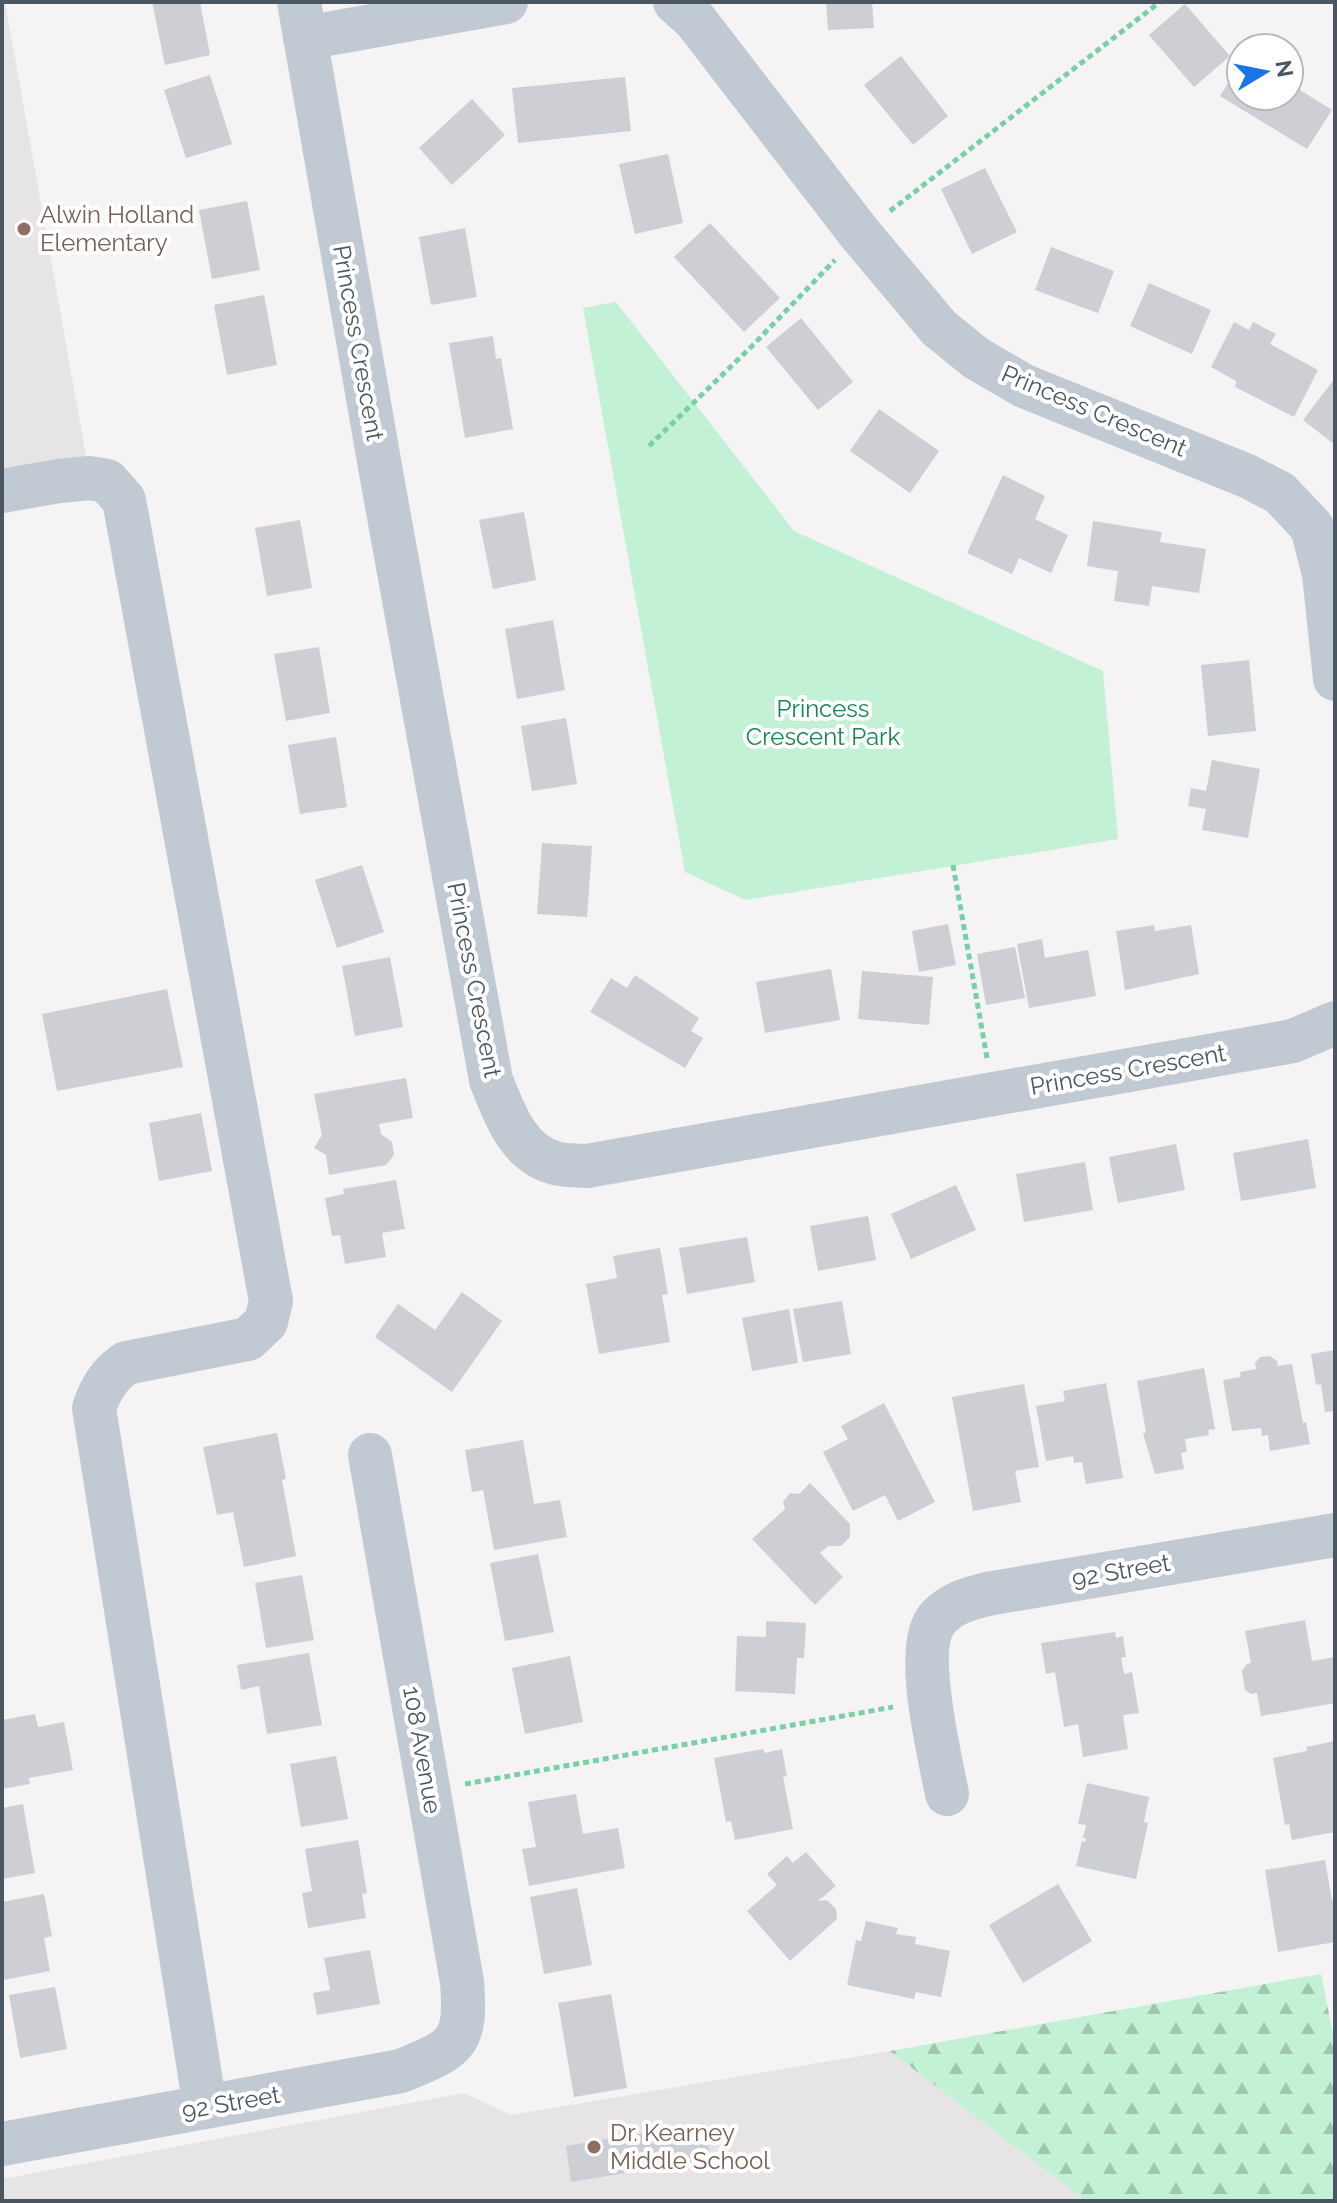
<svg xmlns="http://www.w3.org/2000/svg" width="1337" height="2203" font-family="Raleway,sans-serif">
  <style>
    .education { fill: #e6e4e5 }
    .forest { fill: url(#forest-firs) }
    .green { fill: #c3f1d5 }
    .building { fill: #cdcfd5 }
    .lines { fill: none; stroke-linecap: round; stroke-linejoin: round }
    .path { stroke: #7ad0a6; stroke-width: 5; stroke-dasharray: 6 4; stroke-linecap: butt }
    .minor { stroke: #c1cad2; stroke-width: 44 }
    .education-dot { fill: #8d6e63; stroke: #fff; stroke-width: 3 }
    .labels { text-anchor: middle; stroke-width: 8; stroke-linejoin: round; paint-order: stroke }
    .education-label { font-size: 24px; fill: #785e54; stroke: #fff; text-anchor: start }
    .street-label { font-size: 24px; fill: #4a5661; stroke: #fff }
    .park-label { font-size: 24px; fill: #17864f; stroke: #fff }
  </style>
  <defs>
    <pattern id="forest-firs" width="22" height="20" patternUnits="userSpaceOnUse" patternTransform="scale(2)"><rect width="22" height="20" fill="#c3f1d5"/><path d="M5 1l3.5 6h-7zM16 11l3.5 6h-7z" fill="#a0c6b0"/></pattern>
  </defs>
  <rect width="100%" height="100%" fill="#f5f3f3"/>
  <!-- education -->
  <g class="education">
    <path d="M2,2h3l81,454 -84,15z"/>
    <path d="M890,2051l196,150h-1084v-22l462,-86 47,22z"/>
  </g>
  <!-- forest -->
  <path class="forest" d="M1321,1974l14,70v157h-249l-196,-150z"/>
  <!-- green -->
  <path class="green" d="M616,302l178,229 309,140 15,168 -373,61 -60,-28 -102,-564z"/>
  <!-- building -->
  <g class="building">
    <path d="M152,2h48l10,53 -45,10z"/>
    <path d="M826,2h46l2,26 -46,2z"/>
    <path d="M1185,4l45,52 -36,31 -45,-52z"/>
    <path d="M901,56l47,60 -35,29 -49,-60z"/>
    <path d="M1241,62v34h48v-13l43,27 -25,39 -87,-53z"/>
    <path d="M210,75l22,69 -46,14 -22,-68z"/>
    <path d="M625,77l6,54 -113,12 -6,-55z"/>
    <path d="M472,99l33,36 -53,50 -33,-37z"/>
    <path d="M668,154l15,69 -48,11 -16,-70z"/>
    <path d="M985,168l32,64 -45,22 -31,-65z"/>
    <path d="M247,201l13,69 -48,9 -13,-69z"/>
    <path d="M710,223l70,75 -36,34 -70,-75z"/>
    <path d="M465,228l12,69 -46,8 -12,-68z"/>
    <path d="M1051,247l63,24 -16,42 -63,-23z"/>
    <path d="M1149,283l62,27 -19,44 -62,-28z"/>
    <path d="M264,295l13,70 -50,10 -13,-70z"/>
    <path d="M801,318l52,64 -35,28 -52,-63z"/>
    <path d="M1234,322l15,8 4,-8 23,12 -6,10 48,26 -24,47 -59,-30 1,-6 -25,-14z"/>
    <path d="M493,336l3,23 5,-1 12,71 -48,9 -16,-95z"/>
    <path d="M1335,378v67l-32,-25z"/>
    <path d="M879,409l60,42 -29,42 -60,-42z"/>
    <path d="M1003,475l42,21 -10,23 33,16 -17,38 -32,-15 -7,16 -45,-21z"/>
    <path d="M524,512l12,68 -43,9 -14,-69z"/>
    <path d="M300,520l12,68 -45,8 -12,-68z"/>
    <path d="M1093,521l69,11 -2,10 46,7 -7,44 -47,-7 -3,20 -35,-5 4,-30 -31,-5z"/>
    <path d="M553,620l12,70 -48,9 -12,-70z"/>
    <path d="M319,647l11,66 -44,8 -12,-67z"/>
    <path d="M1249,660l7,71 -48,5 -7,-71z"/>
    <path d="M566,718l11,66 -45,7 -11,-65z"/>
    <path d="M336,737l11,70 -47,7 -12,-69z"/>
    <path d="M1212,760l48,9 -12,69 -46,-8 4,-21 -18,-3 3,-18 15,3z"/>
    <path d="M542,843l50,3 -5,71 -50,-3z"/>
    <path d="M362,865l22,67 -47,16 -22,-68z"/>
    <path d="M948,924l8,41 -37,7 -7,-41z"/>
    <path d="M1154,925l1,6 36,-6 8,49 -74,16 -9,-59z"/>
    <path d="M1042,939l3,19 43,-8 8,46 -67,12 -12,-64z"/>
    <path d="M1015,947l10,51 -39,7 -9,-51z"/>
    <path d="M390,957l13,70 -48,9 -13,-70z"/>
    <path d="M831,969l9,51 -75,13 -9,-51z"/>
    <path d="M862,971l71,6 -4,48 -71,-6z"/>
    <path d="M635,975l64,43 -8,13 12,7 -18,30 -95,-56 21,-34 16,10z"/>
    <path d="M167,989l16,78 -126,24 -15,-77z"/>
    <path d="M406,1078l7,40 -34,6 2,10 11,8 2,13 -8,10 -57,10 -3,-20 -12,-7 8,-13 -8,-41z"/>
    <path d="M201,1113l11,58 -53,10 -10,-58z"/>
    <path d="M1308,1139l8,49 -75,13 -8,-48z"/>
    <path d="M1176,1144l9,46 -67,13 -9,-46z"/>
    <path d="M1085,1162l8,48 -69,12 -8,-48z"/>
    <path d="M396,1180l9,49 -23,4 4,24 -41,7 -5,-29 -8,1 -7,-38 19,-4 -1,-5z"/>
    <path d="M956,1185l20,45 -65,29 -20,-45z"/>
    <path d="M868,1216l8,44 -58,11 -8,-45z"/>
    <path d="M747,1237l8,45 -68,12 -8,-46z"/>
    <path d="M660,1248l8,46 -6,1 8,47 -71,12 -13,-70 31,-6 -4,-22z"/>
    <path d="M462,1292l40,29 -50,71 -77,-55 23,-33 37,26z"/>
    <path d="M842,1301l9,53 -48,8 -10,-53z"/>
    <path d="M789,1309l9,54 -46,8 -10,-53z"/>
    <path d="M1335,1350v61l-10,1 -4,-28 -5,1 -5,-31z"/>
    <path d="M1270,1356l7,5 1,5 14,-2 11,59 3,-1 4,22 -40,7 -2,-16 -6,1 -1,-8 -29,3 -9,-51 18,-3 -1,-5 16,-3 -1,-6 5,-6z"/>
    <path d="M1204,1368l11,61 -7,1 1,5 -24,4 2,13 -6,1 3,16 -29,5 -12,-41 3,-1 -9,-51z"/>
    <path d="M1106,1383l17,95 -37,6 -4,-22 -8,1 -1,-7 -27,5 -10,-55 29,-5 -2,-10z"/>
    <path d="M1024,1384l15,83 -24,4 6,31 -48,9 -21,-114z"/>
    <path d="M884,1403l51,99 -37,19 -13,-26 -32,16 -30,-59 25,-13 -7,-13z"/>
    <path d="M277,1433l9,46 -4,1 14,76 -52,11 -11,-55 -16,3 -14,-68z"/>
    <path d="M523,1440l11,64 26,-4 7,37 -73,13 -11,-60 -11,2 -7,-42z"/>
    <path d="M810,1483l40,41v13l-9,9h-13l-8,7 23,24 -28,28 -63,-66 33,-30 -2,-7 7,-9 9,1z"/>
    <path d="M538,1554l16,78 -49,9 -15,-78z"/>
    <path d="M302,1575l12,65 -48,8 -11,-65z"/>
    <path d="M1305,1620l7,41 23,-4v46l-74,13 -4,-23 -6,1 -6,-4 -3,-19 5,-7 4,-1 -6,-32z"/>
    <path d="M766,1621l40,2 -2,35h-7l-2,36 -60,-3 2,-55 29,1z"/>
    <path d="M1115,1632l1,6 7,-2 3,21 -5,1 3,16 8,-2 7,41 -16,2 5,34 -45,8 -5,-33 -14,3 -9,-55 -9,2 -5,-31z"/>
    <path d="M309,1653l13,72 -55,9 -8,-48 -18,4 -4,-25z"/>
    <path d="M570,1656l13,66 -58,12 -13,-66z"/>
    <path d="M35,1714l3,13 26,-5 9,48 -44,8 1,6 -28,5v-69z"/>
    <path d="M1335,1741v91l-43,8 -3,-16 -4,1 -12,-67 34,-7 -1,-4z"/>
    <path d="M763,1749l2,4 17,-4 5,27 -4,1 10,52 -58,11 -4,-19 -5,1 -12,-64z"/>
    <path d="M336,1756l12,63 -47,8 -11,-63z"/>
    <path d="M1087,1783l62,14 -5,25 4,1 -12,56 -60,-13 6,-25 3,1 1,-4h-3l3,-13 -8,-1z"/>
    <path d="M576,1794l7,40 35,-6 7,40 -96,18 -7,-37 14,-2 -8,-45z"/>
    <path d="M23,1804l12,69 -33,6v-71z"/>
    <path d="M358,1840l9,53 -5,1 4,24 -58,10 -6,-35 10,-2 -7,-42z"/>
    <path d="M806,1852l30,34 -18,15 9,-1 9,9 1,10 -47,42 -43,-50 30,-26 -10,-11 20,-18 6,7z"/>
    <path d="M1325,1860l7,40h3v42l-57,10 -13,-82z"/>
    <path d="M1058,1884l34,57 -69,42 -34,-58z"/>
    <path d="M577,1888l15,77 -48,9 -14,-77z"/>
    <path d="M44,1894l8,42 -8,2 6,33 -46,9 -2,-78z"/>
    <path d="M866,1921l32,7 -2,6 20,3 -1,7 35,7 -9,46 -25,-5 -2,7 -67,-14 9,-45 5,1z"/>
    <path d="M370,1950l10,54 -63,11 -4,-22 17,-3 -6,-32z"/>
    <path d="M55,1987l12,62 -47,9 -11,-63z"/>
    <path d="M611,1994l16,94 -53,9 -16,-94z"/>
    <path d="M704,2123l7,36 -140,23 -5,-36z"/>
  </g>
  <g class="lines">
    <!-- path -->
    <g class="path">
      <path d="M890,211l270,-209"/>
      <path d="M649,446l103,-100 83,-86"/>
      <path d="M953,865l34,193"/>
      <path d="M465,1784l428,-77"/>
    </g>
    <!-- minor -->
    <g class="minor">
      <path d="M299,2l83,476 109,602c13,32 26,73 64,83 10,3 22,2 32,3l706,-125 42,-18"/>
      <path d="M675,2l20,18 165,214 79,94 37,30 48,28 223,90 33,17 32,34 12,47 11,105"/>
      <path d="M305,38l201,-36"/>
      <path d="M2,491l57,-10 30,-3 18,3 17,19 147,801 -5,21 -18,17 -122,24c-17,12 -25,25 -32,45l111,699"/>
      <path d="M947,1794c-7,-38 -35,-147 -9,-176 14,-15 30,-19 49,-24l348,-59"/>
      <path d="M2,2144l399,-73c56,-23 66,-27 61,-89l-92,-527"/>
    </g>
  </g>
  <!-- markers -->
  <g class="education-dot">
    <circle cx="24" cy="229" r="8"/>
    <circle cx="594" cy="2147" r="8"/>
  </g>
  <g class="labels">
    <!-- education labels -->
    <g class="education-label">
      <text x="40" y="223">Alwin Holland<tspan x="40" dy="28">Elementary</tspan></text>
      <text x="610" y="2141">Dr. Kearney<tspan x="610" dy="28">Middle School</tspan></text>
    </g>
    <!-- street labels -->
    <g class="street-label">
      <text transform="translate(358 343) rotate(80)" y="8">Princess Crescent</text>
      <text transform="translate(1094 411) rotate(23)" y="8">Princess Crescent</text>
      <text transform="translate(474 980) rotate(79)" y="8">Princess Crescent</text>
      <text transform="translate(1128 1070) rotate(-10)" y="8">Princess Crescent</text>
      <text transform="translate(1121 1571) rotate(-10)" y="8">92 Street</text>
      <text transform="translate(422 1750) rotate(80)" y="8">108 Avenue</text>
      <text transform="translate(231 2103) rotate(-10)" y="8">92 Street</text>
    </g>
    <!-- park labels -->
    <g class="park-label">
      <text x="823" y="717">Princess<tspan x="823" dy="28">Crescent Park</tspan></text>
    </g>
  </g>
  <!-- border -->
  <rect width="1337" height="2203" fill="none" stroke="#4a5661" stroke-width="8"/>
  <!-- north arrow -->
  <g transform="translate(1265 72) rotate(80)"><circle r="38" fill="#ffffff" stroke="#b7bbc0" stroke-width="2"/>
  <path d="M0-6L14 30L0 20L-14 30Z" fill="#1a73e8"/>
  <text y="-12" font-size="22" font-weight="bold" text-anchor="middle" fill="#4a5661">N</text>
  </g>
</svg>
